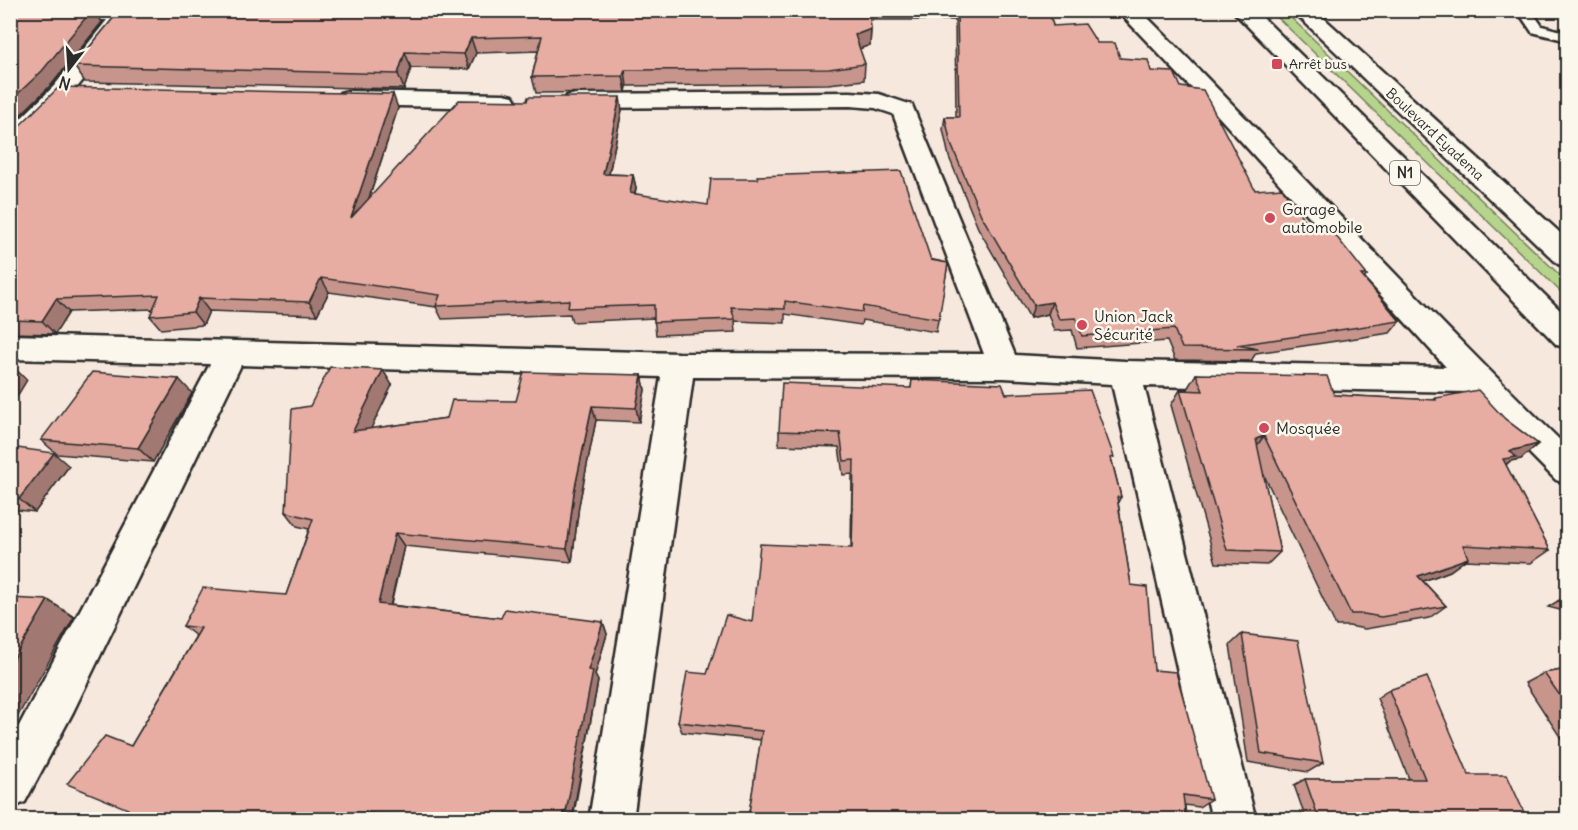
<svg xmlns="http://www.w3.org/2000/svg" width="1578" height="830" font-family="Delius,sans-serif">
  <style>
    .green { fill: #b7d48d; stroke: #71805c; stroke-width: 1.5 }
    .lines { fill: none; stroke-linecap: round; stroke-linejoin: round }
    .lane-casing { stroke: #2b2b2b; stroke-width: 5 }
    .street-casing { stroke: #2b2b2b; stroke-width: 5 }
    .highway-casing { stroke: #2b2b2b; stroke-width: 5 }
    .lane { fill: #fbf7ec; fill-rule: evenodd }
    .street { fill: #fbf7ec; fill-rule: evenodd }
    .highway { fill: #fbf7ec; fill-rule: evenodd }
    .wall { fill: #c7958c; stroke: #2b2b2b; stroke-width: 1.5 }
    .shaded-wall { fill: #a27972; stroke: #2b2b2b; stroke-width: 1.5 }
    .building { fill: #e7ada3; stroke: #2b2b2b; stroke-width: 1.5 }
    .poi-dot { fill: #d1495b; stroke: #fbf7ec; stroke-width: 2 }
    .labels { text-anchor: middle; stroke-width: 5; stroke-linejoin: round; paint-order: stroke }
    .far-poi-label { font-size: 14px; fill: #2b2b2b; stroke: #fbf7ec; text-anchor: start }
    .far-street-label { font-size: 14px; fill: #2b2b2b; stroke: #fbf7ec }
    .shield { fill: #fbf7ec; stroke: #696865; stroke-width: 1.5 }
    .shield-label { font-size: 15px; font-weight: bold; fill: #2b2b2b }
    .poi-label { font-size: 16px; fill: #2b2b2b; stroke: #fbf7ec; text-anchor: start }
  </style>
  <rect width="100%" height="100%" fill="#f7e8dd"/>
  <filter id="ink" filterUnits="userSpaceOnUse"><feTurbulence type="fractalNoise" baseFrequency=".0167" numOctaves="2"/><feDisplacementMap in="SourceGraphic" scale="12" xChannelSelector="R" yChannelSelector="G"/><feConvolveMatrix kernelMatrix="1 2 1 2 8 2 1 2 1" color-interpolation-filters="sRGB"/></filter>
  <g filter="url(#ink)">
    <!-- green -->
    <path class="green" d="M1271,11h13l283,271v16z"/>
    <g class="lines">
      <!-- lane casing -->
      <g class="lane-casing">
        <path id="lane" d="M1517,10h14l11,16 26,7v8l-36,-9z"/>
      </g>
      <!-- street casing -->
      <g class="street-casing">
        <g id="street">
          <path d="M10,10h118l3,4 -6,15 -55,67 -51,53 -9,3v-23l44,-43 53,-66 -97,-3z"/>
          <path d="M1117,10h23c144,144 281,296 428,438v36l-12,-4 -87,-88 -325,-6 112,434h-44l-100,-436 -108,-6 -311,-1 -60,443h-44l72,-443 -420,-12 -168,347 -48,90 -15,7v-66l200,-379 -200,-5v-24l669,18 305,1 -91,-240 -18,-6 -25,-2 -274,2 -9,-2 -3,-5 3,-5 9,-2 274,-2 29,2 33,11 103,250 110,6 321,6 -226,-249z"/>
          <path d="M348,91l156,3 9,2 3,5 -3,5 -9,2 -156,-3 -8,-2 -4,-5 4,-5z"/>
        </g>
      </g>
      <!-- highway casing -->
      <g class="highway-casing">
        <g id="highway">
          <path d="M1232,10h23l313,308v30l-11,-3z"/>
          <path d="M1292,10h23l253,230v27l-10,-3z"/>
        </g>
      </g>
      <!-- lane -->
      <use href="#lane" class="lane"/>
      <!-- street -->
      <use href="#street" class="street"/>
      <!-- highway -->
      <use href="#highway" class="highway"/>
    </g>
    <!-- wall -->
    <g class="wall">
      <path d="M120,10h929l4,16 44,17 23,15 31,13 30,16 74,103 55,38 8,4 49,43 -3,4 36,42 -10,12 -134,20 -5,8 -76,-1 -8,-19 -90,7 -5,-18 -18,1 -6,-17 -18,4 -52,-90 -29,-71 -6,-28 2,-12h11l-1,-97h-85l1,9 -1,16 -11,4 6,15 -1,16 -36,4 -201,2 -1,6 -90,1 -4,-16 6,-26 -62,2 -7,16 -58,-1 -7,21 -319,-7 -11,-16z"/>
      <path d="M398,108l-29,91 253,-89 -13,64 24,1 3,13 -1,6 313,69 -12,69 -74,-12 -1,5 -76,-11v9l-50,-2 1,11 -80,3 -2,-17 -82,4 -2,-8 -128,5 -6,-12 -107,-15 -12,23 -108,-4 -6,14 -42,4 -11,-13 3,-7 -84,3 -14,22 -45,-1v-198z"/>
      <path d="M1196,374l138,21 99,5 3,-2 69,21 33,25 -17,15 -11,2 -4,4 44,85 -19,13 -66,-3 -15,11 -27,10 23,25 -17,12 -64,11 -16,-3h-13l-73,-153 17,79 -13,13 -51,-2 -45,-158 9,-15h8l-1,-1z"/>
      <path d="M642,375l3,15 -6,32 -43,-2 -17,85 -7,57 -168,-16 -13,59 110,13 102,4 4,12 -12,41 3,6 -25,138h-450l5,-10 3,-63 65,-110 -13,-10 103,-31 23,-66 -12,-3 -11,-14 24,-106 82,-21 -22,44 77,-11 69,-17z"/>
      <path d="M912,380l94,14 106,67 9,36 -3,5 13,83 23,85 57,129 -12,8 -14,-2 1,14h-438l13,-79 -79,-8 -4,-10 29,-48 45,-52 99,-74 1,-74 -9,1 -4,-28 -60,-2v-14l132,-43z"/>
      <path d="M192,393l-39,69 -96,-8 -16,-14z"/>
      <path d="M10,447l59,19 -34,46 -25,-3z"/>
      <path d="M1568,596v16l-20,-5 10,-6z"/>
      <path d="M1242,634l81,129 -15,9 -60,-10 -18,-117z"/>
      <path d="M1568,669v80l-43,-66 19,-10z"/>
      <path d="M1389,690l80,85 58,44h-221l-12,-34 11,-6h104l-32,-81z"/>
      <path d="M1568,774v19l-8,-16z"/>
    </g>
    <!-- shaded-wall -->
    <g class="shaded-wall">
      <path d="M92,10h3l7,12 -50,62 -42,41v-24z"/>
      <path d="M871,29l-1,16 -16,6 1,-16z"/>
      <path d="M471,38l5,15 -7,16 -5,-15z"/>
      <path d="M405,52l6,16 -7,21 -6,-15z"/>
      <path d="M625,70l2,16 -1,6 -3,-16z"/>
      <path d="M393,94l5,14 -40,124 -7,-14z"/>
      <path d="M620,97l2,13 -16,78 -3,-14z"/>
      <path d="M633,175l3,13 -4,19 -2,-14z"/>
      <path d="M321,278l8,14 -12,23 -8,-13z"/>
      <path d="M199,298l10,13 -6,14 -10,-13z"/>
      <path d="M56,299l13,13 -14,22 -13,-13z"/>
      <path d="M1052,302l-4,12 -18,4 4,-13z"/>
      <path d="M13,367l14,13 -17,28v-38z"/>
      <path d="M383,370l9,15 -29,60 -10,-14z"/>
      <path d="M642,375l3,15 -6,32 -3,-14z"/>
      <path d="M179,379l13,14 -39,69 -15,-14z"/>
      <path d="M592,406l4,14 -17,85 -7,57 -5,-13 7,-57z"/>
      <path d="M1264,436l-11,15 3,-12z"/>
      <path d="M1538,444l-17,15 -11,2 -11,10 -13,3 24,-23z"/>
      <path d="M54,453l15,13 -34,46 -16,-13z"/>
      <path d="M395,533l9,13 -16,69 -10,-11z"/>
      <path d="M1468,558l-18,13 -48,18 16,-13z"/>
      <path d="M48,600l26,17 -64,113v-65z"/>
      <path d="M603,622l4,12 -12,41 3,6 -26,138 -6,-7 22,-142z"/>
      <path d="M342,812l13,7h-15z"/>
      <path d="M563,812l7,7h-8z"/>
    </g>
    <!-- building -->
    <g class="building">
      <path d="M10,10h82l-50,61 -32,30z"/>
      <path d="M120,10h749l2,19 -16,6 10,29 -36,5 -204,1 -2,6 -91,1 10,-41 -71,2 -7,16 -59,-2 -7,22 -324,-8z"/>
      <path d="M957,10h92l4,16 32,-2 12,19h18l5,15 28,2 3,11 23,1 7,15 22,3 52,100 27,-2 28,40 4,-1 4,5 14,-1 35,44h-6l39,46 -163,24 22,4 -77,-1 -8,-19 -92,7 -6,-18 -17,1 -7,-17 -18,3 -53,-90 -30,-71 -6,-27h14z"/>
      <path d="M59,87l334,7 -42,124 108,-118 68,1 1,-4h92l-17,77 30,1 -3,18 78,12 3,-26h47l-1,-3 144,-5 30,89 17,3 -9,56 -76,-13 -1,6 -77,-11v8l-54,-2 4,12 -81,3v-17l-86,3 1,-8 -133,6 4,-11 -119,-17 -12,24 -110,-4 -6,14 -43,4 9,-21 -103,4 -14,22 -32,-1v-185z"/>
      <path d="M330,367l53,3 -30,61 94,-13 5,-18 64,1 8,-29 118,3 -6,33 -44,-2 -18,86 -7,57 -172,-16 -17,71 123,14 4,-9 98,13 -15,48 5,1 -27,141h-3l-1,7h-125l1,-2 -96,-5 -2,7h-218l6,-10 -61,-25 38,-48 26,10 70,-118 -18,-2 20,-38 83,7 27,-76 -27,-7 6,-103 18,-3z"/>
      <path d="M92,372l87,7 -41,69 -97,-8z"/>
      <path d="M1196,374l131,2 7,19 102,5v-2l42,-8 27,29 33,25 -28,7 6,6 -13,2 47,91 -87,-5 5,13 -50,18 28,30 -65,11 -17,-3h-13l-87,-178 -8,3 24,113 -53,-2 -47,-160 23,1z"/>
      <path d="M912,380l90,4 4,10 84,-4 24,67 -3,1 10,39h-4l14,88 16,2 7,83 22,2 35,127 -28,-4 3,24h-180l-27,-4v4h-231l14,-88 -84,-9 9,-50 20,2 19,-59 26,7 8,-78 92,4 2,-88 -10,1 -4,-28 -61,-2 3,-48 129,5z"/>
      <path d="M10,447l44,6 -35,46h-9z"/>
      <path d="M1568,596v7l-10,-2z"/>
      <path d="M10,598l38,2 -38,65z"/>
      <path d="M1242,634l56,7 25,122 -62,-10z"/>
      <path d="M1568,669v38l-24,-34z"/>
      <path d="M1427,677l42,98h38l20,44h-208l-14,-40h120l-36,-89z"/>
    </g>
  </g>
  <!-- markers -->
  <g class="poi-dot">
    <rect x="1271" y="58" width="12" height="12" rx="3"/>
    <circle cx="1270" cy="218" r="6"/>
    <circle cx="1082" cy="325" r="6"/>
    <circle cx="1264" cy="428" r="6"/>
  </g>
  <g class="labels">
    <!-- far-poi labels -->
    <g class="far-poi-label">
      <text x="1289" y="69">Arrêt bus</text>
    </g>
    <!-- far-street labels -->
    <g class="far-street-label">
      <text transform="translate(1435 134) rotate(43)" y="5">Boulevard Eyadema</text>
    </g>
    <!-- shield labels -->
    <rect class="shield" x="1390" y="161" width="30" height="24" rx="4.5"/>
    <g class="shield-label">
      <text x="1405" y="178">N1</text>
    </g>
    <!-- poi labels -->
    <g class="poi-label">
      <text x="1282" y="215">Garage<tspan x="1282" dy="18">automobile</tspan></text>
      <text x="1094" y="322">Union Jack<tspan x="1094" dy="18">Sécurité</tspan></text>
      <text x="1276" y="434">Mosquée</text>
    </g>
  </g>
  <!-- margin -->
  <rect width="1578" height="830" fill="none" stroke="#fbf7ec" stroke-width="36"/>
  <rect x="18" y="18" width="1542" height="794" fill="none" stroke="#2b2b2b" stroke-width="2" filter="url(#ink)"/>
  <!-- north arrow -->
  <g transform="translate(69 69) rotate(197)" stroke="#fbf7ec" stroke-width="4.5" paint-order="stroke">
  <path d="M0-4.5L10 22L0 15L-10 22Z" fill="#2b2b2b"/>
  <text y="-9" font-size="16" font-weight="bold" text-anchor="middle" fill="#2b2b2b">N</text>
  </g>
</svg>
